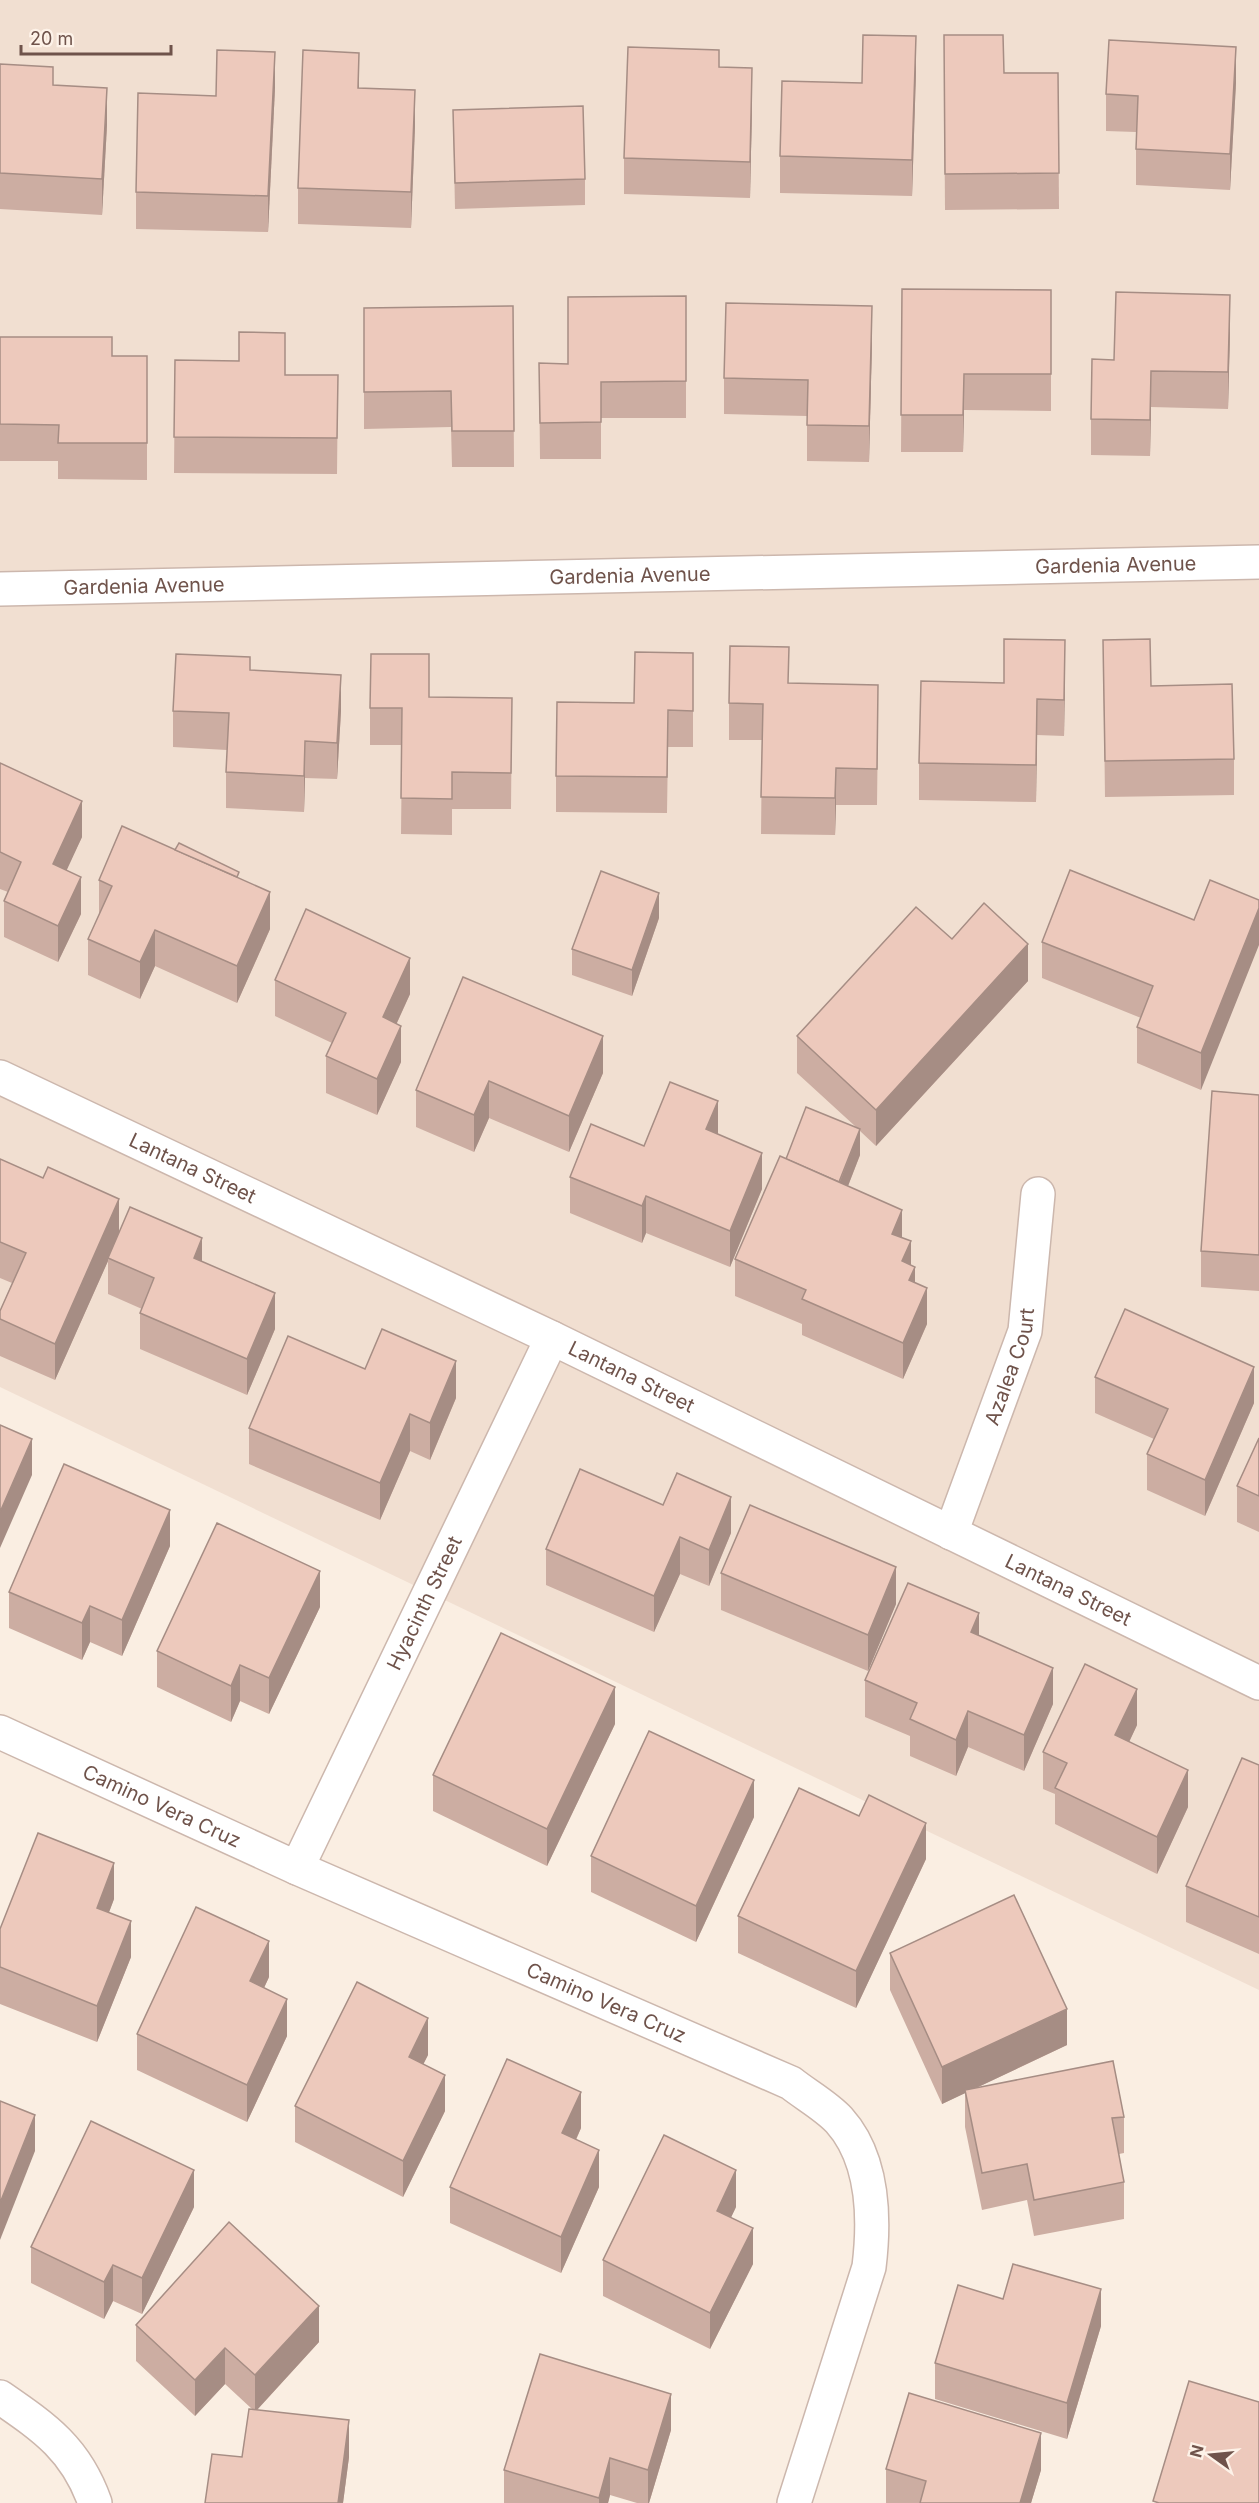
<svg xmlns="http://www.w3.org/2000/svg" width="1259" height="2503" font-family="Inter,sans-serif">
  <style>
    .residential { fill: #f1dfd1 }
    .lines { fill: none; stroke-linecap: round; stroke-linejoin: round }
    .street-casing { stroke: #ccb7ad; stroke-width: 36 }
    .street { stroke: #fff; stroke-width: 33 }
    .wall { fill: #ccada2 }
    .shaded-wall { fill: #a68d84 }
    .building { fill: #edc9bc; stroke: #a68d84; stroke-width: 1.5 }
    .labels { text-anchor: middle; stroke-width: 4.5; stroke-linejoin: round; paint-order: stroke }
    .street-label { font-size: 20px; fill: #6f534b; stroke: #fdf2e8 }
  </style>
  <rect width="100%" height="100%" fill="#faeee2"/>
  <!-- residential -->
  <path class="residential" d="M0,0h1259v1990l-1259,-603z"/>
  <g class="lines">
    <!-- street casing -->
    <g class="street-casing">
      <g id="street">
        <path id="s1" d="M0,589l1259,-27"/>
        <path id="s2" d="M0,1077l552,261 707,345"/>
        <path id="s3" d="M951,1533l74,-202 13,-137"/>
        <path id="s4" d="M0,1732l297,136 494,215c15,12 35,23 48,37 35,39 36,98 30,147l-75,236"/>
        <path id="s5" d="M297,1868l255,-530"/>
        <path d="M0,2397c45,31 76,52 95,106"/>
      </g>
    </g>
    <!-- street -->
    <use href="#street" class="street"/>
  </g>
  <!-- wall -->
  <g class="wall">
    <path d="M0,64l53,21 54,40 -5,90 -102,-6z"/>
    <path d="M916,72l-4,124 -132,-3v-37l82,-73z"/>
    <path d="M944,72l114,1 1,136 -114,1z"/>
    <path d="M1236,83l-6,107 -94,-5v-53l-30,-1v-37z"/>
    <path d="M275,88l-7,144 -132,-3v-37l80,-96z"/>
    <path d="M359,88l56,38 -4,102 -113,-4v-36z"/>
    <path d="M752,105l-2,93 -126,-4v-36z"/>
    <path d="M453,110l132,69v26l-130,4z"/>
    <path d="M902,289l149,1v121l-87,-1 -1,42h-62z"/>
    <path d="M686,296v122h-85v41h-61l-1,-96 29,1z"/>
    <path d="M513,306l1,161h-62l-1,-40 -87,2v-121z"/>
    <path d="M1230,332l-2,77 -77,-2 -1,49 -59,-1v-36l23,-59z"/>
    <path d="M0,337l112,19h35v124l-89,-1v-18h-58z"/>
    <path d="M872,342l-3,120 -62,-1v-45l-83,-2v-36z"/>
    <path d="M175,360l110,15h53l-1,99 -163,-1z"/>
    <path d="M1103,640l48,46 83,73v36l-129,2z"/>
    <path d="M250,670l91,41 -4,68 -32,-1 -1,34 -78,-4v-36l1,-22 -54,-3v-36z"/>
    <path d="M1065,676l-1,60 -27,-1 -1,67 -117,-2v-37l85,-80z"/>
    <path d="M789,683l89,38 -1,84h-41l-1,30 -74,-1 1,-94h-33v-37z"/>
    <path d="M693,689v58h-25l-1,66 -111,-1v-36l78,-73z"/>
    <path d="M429,697l83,1 -1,111h-59v26l-51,-1 1,-89h-32v-37z"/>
    <path d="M0,763l82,74 -16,33 15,44 -23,48 -54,-25v-36l4,-9 -8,-3z"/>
    <path d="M239,879l31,50 -33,74 -82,-37 -15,33 -52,-24v-36l11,-24v-35z"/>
    <path d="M1210,880l-9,210 -64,-27v-36l4,-9 -99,-40v-36l152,-22z"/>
    <path d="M659,918l-27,78 -60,-21v-26z"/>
    <path d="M952,939l76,42 -152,165 -16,-15v24l-12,31 54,52 25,86 -24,55 -101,-44v-11l-67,-28v-37l51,-100 70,-32 -59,-54v-37z"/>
    <path d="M463,977l140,96 -34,79 -80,-34 -15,34 -58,-25v-37z"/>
    <path d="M275,980l135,14 -13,29 4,39 -24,53 -51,-22v-37l6,-13 -57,-27z"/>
    <path d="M1259,1095v196l-58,-4v-36z"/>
    <path d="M718,1134l44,55 -32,78 -84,-34 -4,10 -72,-30v-36l74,-31z"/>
    <path d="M0,1159l119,72 83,31 73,67 -28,66 -107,-46v-36l2,-4 -34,-15v-33l-53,119 -55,-24v-45l12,-28 -12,-5z"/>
    <path d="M365,1369l91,29 -26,62 -20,-9 -30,69 -131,-56v-36z"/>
    <path d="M1095,1377l159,26 -49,113 -58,-26v-36l7,-15 -59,-26z"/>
    <path d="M1259,1438v94l-22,-10v-36z"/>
    <path d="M663,1505l68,28 -22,53 -29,-12 -26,58 -108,-47v-36z"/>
    <path d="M170,1546l-48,110 -32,-14 -8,18 -73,-32v-36z"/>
    <path d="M721,1573l175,31 -28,67 -147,-61z"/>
    <path d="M320,1607l-51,107 -29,-13 -9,21 -74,-35v-36z"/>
    <path d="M979,1636l74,68 -29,67 -56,-24 -12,29 -46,-20v-20l-45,-19v-37z"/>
    <path d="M615,1724l-68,142 -114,-55v-36z"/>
    <path d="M1137,1725l-8,17 59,65 -31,67 -102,-50v-30l-12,-5v-37z"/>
    <path d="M1259,1765v189l-73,-32v-36z"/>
    <path d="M859,1816l67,43 -70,149 -118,-55v-37z"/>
    <path d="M754,1817l-58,125 -105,-50v-36z"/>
    <path d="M114,1899l-5,13 22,45 -34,85 -97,-38v-75z"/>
    <path d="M890,1953l177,92 -93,44 150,28v36l-5,1 5,28v37l-90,17 -7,-36 -45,10 -17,-83v-34l-23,11 -52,-114z"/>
    <path d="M269,1977l-5,11 23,48 -40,86 -110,-52v-36z"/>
    <path d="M428,2055l-5,9 22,47 -42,86 -108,-55v-36z"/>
    <path d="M581,2128l-5,12 23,47 -38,86 -111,-50v-36z"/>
    <path d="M194,2207l-52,107 -29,-13 -9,18 -73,-36v-36z"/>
    <path d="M736,2207l-5,10 22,47 -43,85 -107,-53v-36z"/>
    <path d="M1003,2299l98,27 -34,113 -132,-40v-36z"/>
    <path d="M136,2325l183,17 -62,68 92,47 -6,46h-138l37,-46 10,-48 -27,-25 -30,32 -59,-55z"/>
    <path d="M671,2430l-22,73h-12l-27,-8 -2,8h-104v-33z"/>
    <path d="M886,2469l155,1 -10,33h-145z"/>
  </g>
  <!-- shaded-wall -->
  <g class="shaded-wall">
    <path d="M916,36v36l-4,124v-36z"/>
    <path d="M1236,47v36l-6,107v-36z"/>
    <path d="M275,52v36l-7,144v-36z"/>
    <path d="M359,53v36l-1,-1z"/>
    <path d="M752,68v37l-2,93v-36z"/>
    <path d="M107,88v37l-5,90v-36z"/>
    <path d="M415,90v36l-4,102v-36z"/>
    <path d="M1230,295v37l-2,77v-37z"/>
    <path d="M872,306v36l-3,120v-36z"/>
    <path d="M1151,371v36l-1,49v-36z"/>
    <path d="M964,374v36l-1,42v-37z"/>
    <path d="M1065,640v36l-1,60v-36z"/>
    <path d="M341,675v36l-4,68v-36z"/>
    <path d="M1037,699v36l-1,67v-37z"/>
    <path d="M305,741v37l-1,34v-36z"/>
    <path d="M836,768v37l-1,30v-37z"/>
    <path d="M82,801v36l-29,63v-36z"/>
    <path d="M81,877v37l-23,48v-36z"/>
    <path d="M270,892v37l-33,74v-37z"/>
    <path d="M659,893v25l-27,78v-26z"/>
    <path d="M1259,908v37l-58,145v-37z"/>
    <path d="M155,930v36l-15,33v-37z"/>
    <path d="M1028,944v37l-152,165v-36z"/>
    <path d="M410,958v36l-27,59v-36z"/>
    <path d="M401,1026v36l-24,53v-36z"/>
    <path d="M603,1036v37l-34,79v-36z"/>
    <path d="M489,1081v37l-15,34v-37z"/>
    <path d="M718,1101v36l-12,-8z"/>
    <path d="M860,1129v26l-21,54v-25z"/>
    <path d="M762,1153v36l-32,78v-36z"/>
    <path d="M646,1196v37l-4,10v-37z"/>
    <path d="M119,1199v36l-11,23v3l-53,119v-36z"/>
    <path d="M902,1210v36l-10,-12z"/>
    <path d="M202,1238v36l-8,-16z"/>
    <path d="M911,1241v35l4,-9v36l-13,-42z"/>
    <path d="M927,1288v36l-24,55v-36z"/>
    <path d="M275,1293v36l-28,66v-36z"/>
    <path d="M456,1361v37l-26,62v-37z"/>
    <path d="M1254,1367v36l-49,113v-36z"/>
    <path d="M410,1414v37l-30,69v-37z"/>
    <path d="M32,1439v36l-32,73v-36z"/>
    <path d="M731,1497v36l-22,53v-36z"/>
    <path d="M170,1510v36l-48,110v-36z"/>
    <path d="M680,1537v37l-26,58v-36z"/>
    <path d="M896,1567v37l-28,67v-36z"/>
    <path d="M320,1571v36l-51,107v-36z"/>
    <path d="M90,1606v36l-8,18v-37z"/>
    <path d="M979,1613v37l-8,-18z"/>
    <path d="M240,1665v36l-9,21v-36z"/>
    <path d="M1053,1668v36l-29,67v-36z"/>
    <path d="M615,1687v37l-68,142v-37z"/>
    <path d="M1137,1689v36l-22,47v-37z"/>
    <path d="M968,1711v36l-12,29v-36z"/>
    <path d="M1188,1770v37l-31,67v-37z"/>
    <path d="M754,1780v37l-58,125v-36z"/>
    <path d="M926,1823v36l-70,149v-37z"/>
    <path d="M114,1863v36l-17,45v-36z"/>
    <path d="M131,1921v36l-34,85v-36z"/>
    <path d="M269,1941v36l-19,41v-37z"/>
    <path d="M287,1999v37l-40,86v-37z"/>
    <path d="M1067,2009v36l-125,59v-37z"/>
    <path d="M428,2018v37l-19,38v-36z"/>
    <path d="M445,2075v36l-42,86v-36z"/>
    <path d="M581,2092v36l-19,42v-37z"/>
    <path d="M35,2115v36l-35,89v-37z"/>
    <path d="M599,2150v37l-38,86v-36z"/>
    <path d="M194,2170v37l-52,107v-36z"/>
    <path d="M736,2170v37l-19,40v-36z"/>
    <path d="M753,2228v36l-43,85v-36z"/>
    <path d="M113,2265v36l-9,18v-37z"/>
    <path d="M1101,2289v37l-34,113v-36z"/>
    <path d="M319,2306v36l-64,70v-37z"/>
    <path d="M225,2348v36l-30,32v-36z"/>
    <path d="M671,2394v36l-22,73h-1v-33z"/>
    <path d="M349,2420v37l-6,46h-5z"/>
    <path d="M1041,2433v37l-10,33h-11z"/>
    <path d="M610,2458v37l-2,8h-9v-5z"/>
  </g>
  <!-- building -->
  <g class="building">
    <path d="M863,35l53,1 -4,124 -132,-4 2,-75 80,2z"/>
    <path d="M944,35h59l1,38h54l1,100 -114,1z"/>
    <path d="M1109,40l127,7 -6,107 -94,-5 2,-53 -32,-2z"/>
    <path d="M628,47l91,3v17l33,1 -2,94 -126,-4z"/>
    <path d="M217,50l58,2 -7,144 -132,-4 2,-99 78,3z"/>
    <path d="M303,50l56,3 -1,35 57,2 -4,102 -113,-4z"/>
    <path d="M0,64l53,3v18l54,3 -5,91 -102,-6z"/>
    <path d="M583,106l2,73 -130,4 -2,-73z"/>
    <path d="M902,289l149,1v84h-87l-1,41h-62z"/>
    <path d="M1116,292l114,3 -2,77 -77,-1 -1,49 -59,-1 1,-60 22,1z"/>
    <path d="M686,296v85l-85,1v40l-61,1 -1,-60 29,1v-67z"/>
    <path d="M726,303l146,3 -3,120 -62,-1 1,-45 -84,-2z"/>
    <path d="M513,306l1,125h-62l-1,-40 -87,1v-84z"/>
    <path d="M239,332l46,1v42h53l-1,63 -163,-1 1,-77 64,1z"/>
    <path d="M0,337h112v19h35v87h-89l1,-18 -59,-1z"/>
    <path d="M1004,639l61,1 -1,60 -27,-1 -1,66 -117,-2 2,-82 83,2z"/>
    <path d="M1150,639l1,47 81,-2 2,75 -129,2 -2,-121z"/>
    <path d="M730,646l59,1 -1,36 90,2 -1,84 -41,-1 -1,30 -74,-1 2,-93 -34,-1z"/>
    <path d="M635,652l58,1v58l-25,-1 -1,67 -111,-1 1,-74 77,1z"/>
    <path d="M176,654l74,3v13l91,5 -4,68 -32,-2 -1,35 -78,-4 3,-59 -56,-2z"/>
    <path d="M371,654h58v43l83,1 -1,75 -59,-1v27l-51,-1 1,-90h-32z"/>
    <path d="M0,763l82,38 -29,63 28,13 -23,49 -54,-25 17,-39 -21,-10z"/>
    <path d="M122,826l148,66 -33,74 -82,-36 -15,32 -52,-23 24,-53 -13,-6z"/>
    <path d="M179,843l60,29 -2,5 -62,-27z"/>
    <path d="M1070,870l124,50 16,-40 49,20v8l-58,145 -64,-26 16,-41 -111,-44z"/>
    <path d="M601,871l58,22 -27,77 -60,-21z"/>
    <path d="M984,903l44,41 -152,166 -79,-74 119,-129 36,32z"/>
    <path d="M306,909l104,49 -27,59 18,9 -24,53 -51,-23 20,-43 -71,-33z"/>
    <path d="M463,977l140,59 -34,80 -80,-35 -15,34 -58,-25z"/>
    <path d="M670,1082l48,19 -12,28 56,24 -32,78 -84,-35 -4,10 -72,-29 21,-53 53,22z"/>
    <path d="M1212,1091l47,4v160l-58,-4z"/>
    <path d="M806,1107l54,22 -21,53 -53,-23z"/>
    <path d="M780,1156l122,54 -10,24 19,7 -9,20 13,6 -6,13 18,8 -24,55 -101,-44 4,-9 -71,-31z"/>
    <path d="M0,1159l43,19 5,-11 71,32 -64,145 -55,-25v-8l26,-58 -26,-11z"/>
    <path d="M130,1207l72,31 -8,20 81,35 -28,66 -107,-46 14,-35 -46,-20z"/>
    <path d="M1125,1309l129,58 -49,113 -58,-26 21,-45 -73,-32z"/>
    <path d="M382,1329l74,32 -26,62 -20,-9 -30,69 -131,-55 39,-92 77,33z"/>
    <path d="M0,1425l32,14 -32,73z"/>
    <path d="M1259,1438v58l-22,-10z"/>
    <path d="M64,1464l106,46 -48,110 -32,-14 -8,17 -73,-31z"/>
    <path d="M580,1469l83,36 14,-32 54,24 -22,53 -29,-13 -26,59 -108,-47z"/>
    <path d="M750,1505l146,62 -28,68 -147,-62z"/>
    <path d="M217,1523l103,48 -51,107 -29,-13 -9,21 -74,-35z"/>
    <path d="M908,1583l71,30 -8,19 82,36 -29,67 -56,-24 -12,29 -46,-21 7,-16 -52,-23z"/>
    <path d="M501,1633l114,54 -68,142 -114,-54z"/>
    <path d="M1085,1664l52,25 -22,46 73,35 -31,67 -102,-49 12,-25 -24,-11z"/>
    <path d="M649,1731l105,49 -58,126 -105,-50z"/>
    <path d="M1242,1758l17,7v152l-73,-31z"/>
    <path d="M799,1788l60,28 10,-21 57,28 -70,148 -118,-55z"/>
    <path d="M38,1833l76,30 -17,45 34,13 -34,85 -97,-39v-38z"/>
    <path d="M1014,1895l53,114 -125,58 -52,-114z"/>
    <path d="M196,1907l73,34 -19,40 37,18 -40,86 -110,-51z"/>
    <path d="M357,1982l71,36 -19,39 36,18 -42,86 -108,-55z"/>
    <path d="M507,2059l74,33 -19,41 37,17 -38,87 -111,-50z"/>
    <path d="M1113,2061l11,56 -12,1 12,64 -90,18 -7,-36 -45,9 -17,-83z"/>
    <path d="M0,2101l35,14 -35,88z"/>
    <path d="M91,2121l103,49 -52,108 -29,-13 -9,17 -73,-35z"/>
    <path d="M664,2135l72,35 -19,41 36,17 -43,85 -107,-53z"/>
    <path d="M229,2222l90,84 -64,69 -30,-27 -30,32 -59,-55z"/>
    <path d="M1013,2264l88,25 -34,114 -132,-40 23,-78 45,14z"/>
    <path d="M540,2354l131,40 -23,76 -38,-12 -11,40 -95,-28z"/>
    <path d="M1189,2381l70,21v101h-100l-6,-2z"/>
    <path d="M909,2393l132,40 -21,70h-100l6,-22 -40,-12z"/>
    <path d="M249,2409l100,11 -11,83h-133l7,-49 30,3z"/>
  </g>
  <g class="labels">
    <!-- street labels -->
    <g class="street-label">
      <text dy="7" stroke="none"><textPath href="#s1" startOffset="1116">Gardenia Avenue</textPath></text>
      <text dy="7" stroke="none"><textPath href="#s1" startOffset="630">Gardenia Avenue</textPath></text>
      <text dy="7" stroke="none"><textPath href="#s1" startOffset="144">Gardenia Avenue</textPath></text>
      <text dy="7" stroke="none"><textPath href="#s2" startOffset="213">Lantana Street</textPath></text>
      <text dy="7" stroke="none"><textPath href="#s3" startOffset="177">Azalea Court</textPath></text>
      <text dy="7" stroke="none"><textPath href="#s2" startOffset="699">Lantana Street</textPath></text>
      <text dy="7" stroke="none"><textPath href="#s2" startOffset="1185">Lantana Street</textPath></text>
      <text dy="7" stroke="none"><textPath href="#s5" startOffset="294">Hyacinth Street</textPath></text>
      <text dy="7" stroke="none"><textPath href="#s4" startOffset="178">Camino Vera Cruz</textPath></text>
      <text dy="7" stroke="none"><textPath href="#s4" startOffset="664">Camino Vera Cruz</textPath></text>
    </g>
  </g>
  <!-- north arrow -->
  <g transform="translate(1211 2455) rotate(285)" stroke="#fdf2e8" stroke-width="4.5" paint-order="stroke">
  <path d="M0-4.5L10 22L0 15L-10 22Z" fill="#6f534b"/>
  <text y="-9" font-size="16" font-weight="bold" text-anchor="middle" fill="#6f534b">N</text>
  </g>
  <!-- scale -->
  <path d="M21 45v9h150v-9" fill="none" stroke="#6f534b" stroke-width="3"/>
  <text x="30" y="45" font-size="18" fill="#6f534b" stroke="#fdf2e8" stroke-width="4.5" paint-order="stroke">20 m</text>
</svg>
